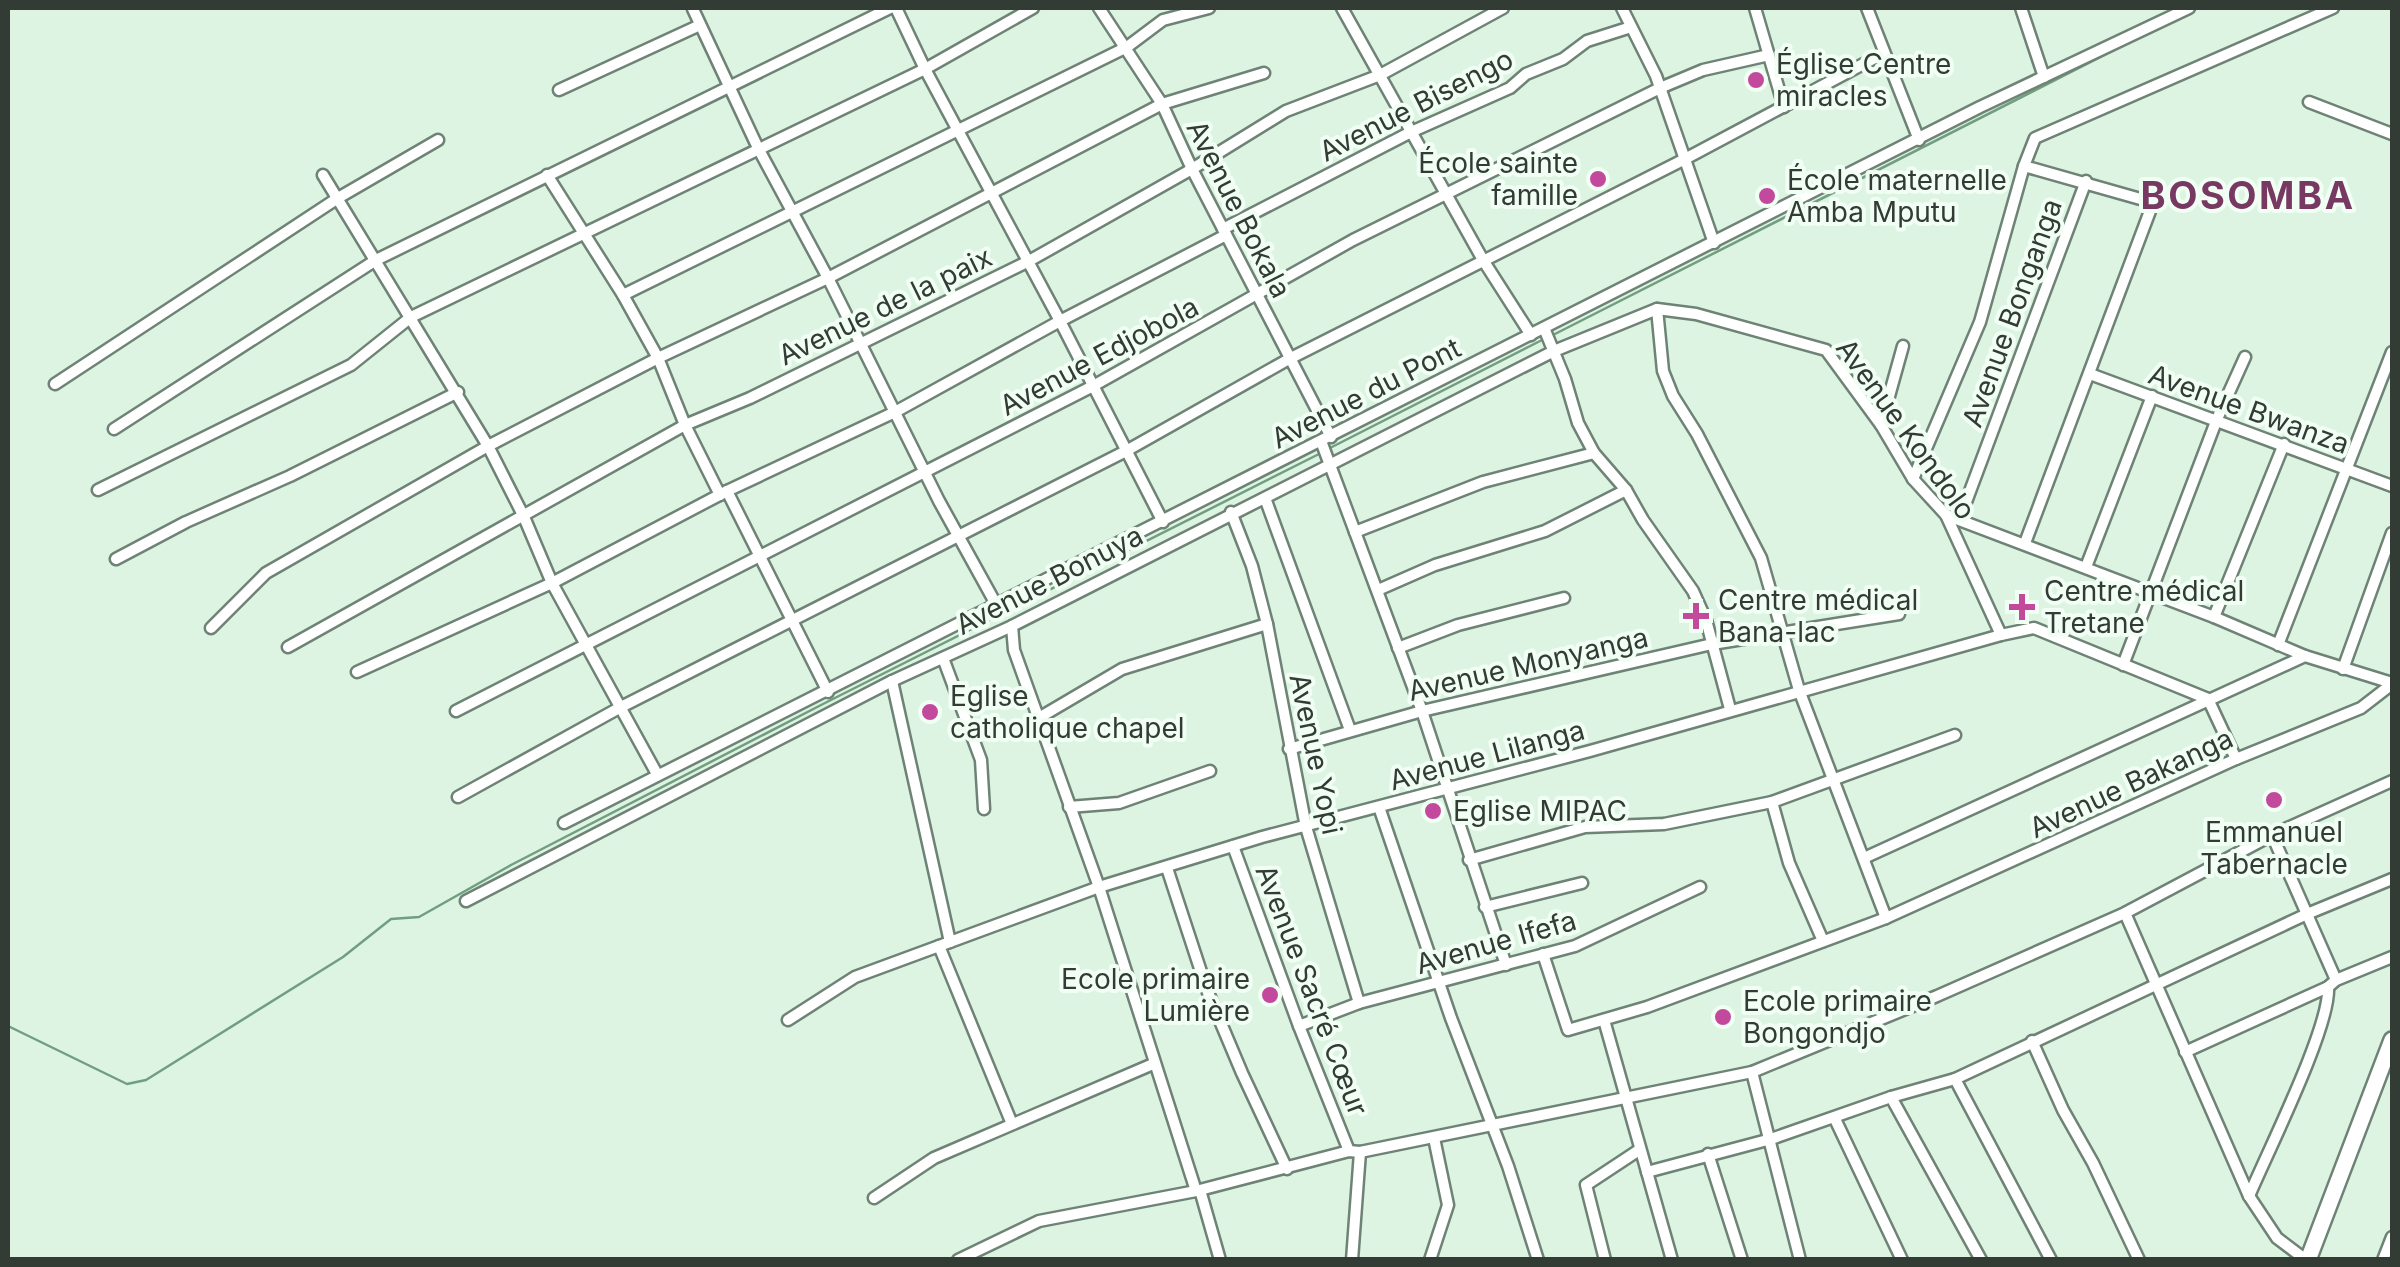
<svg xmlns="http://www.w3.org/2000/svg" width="2400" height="1267" font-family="Inter,sans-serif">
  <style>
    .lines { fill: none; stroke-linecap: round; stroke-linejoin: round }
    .stream { stroke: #729e80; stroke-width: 2.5 }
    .street-casing { stroke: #6e8375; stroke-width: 15 }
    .secondary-casing { stroke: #6e8375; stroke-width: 20 }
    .street { stroke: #fff; stroke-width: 10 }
    .secondary { stroke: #fff; stroke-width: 15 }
    .poi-dot { fill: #c3499c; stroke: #f1fef4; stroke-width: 4 }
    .labels { text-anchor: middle; stroke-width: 8; stroke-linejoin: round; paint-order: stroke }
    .poi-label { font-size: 28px; fill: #333b35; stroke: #f1fef4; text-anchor: start }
    .street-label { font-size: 28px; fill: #333b35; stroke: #f1fef4 }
    .district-label { font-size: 38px; font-weight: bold; letter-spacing: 2.5px; fill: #773961; stroke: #f1fef4 }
  </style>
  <rect width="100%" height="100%" fill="#ddf4e3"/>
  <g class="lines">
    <!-- stream -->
    <g class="stream">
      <path d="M1551,336l581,-295"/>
      <path d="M1328,449l216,-110"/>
      <path d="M8,1026l119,58 19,-4 197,-123 48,-38 28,-2 92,-52 312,-161 498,-251"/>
    </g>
    <!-- street casing -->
    <g class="street-casing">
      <g id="street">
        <path d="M896,8l29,61 135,252 103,201"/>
        <path d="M1099,8l63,96 30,65 139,268"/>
        <path d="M1342,8l141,252 48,75"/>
        <path d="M1622,8l34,68 58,167"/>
        <path d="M1755,8l29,99"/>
        <path d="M1867,8l52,132"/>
        <path d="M2021,8l23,69"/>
        <path d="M693,9l65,139 70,130 111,223 58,105"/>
        <path d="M559,90l141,-65"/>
        <path d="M2309,102l83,32"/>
        <path d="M2024,166l120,34 6,5v6l-125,332"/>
        <path d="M323,175l165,271 36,71 28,66 105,191"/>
        <path d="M547,175l76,120 35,63 27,67 35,70"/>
        <path d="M1223,229l188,-97 99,-44 16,-14 37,-15 24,-18 44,-14"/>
        <path d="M623,295l504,-248 36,-27 46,-12"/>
        <path d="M1657,309l6,62 10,25 24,38 64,124 38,132 87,228"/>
        <path d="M1544,328l21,51 13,44 16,30 32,37 17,30 50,71 13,29 24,89"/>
        <path d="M2090,374l302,112"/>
        <path d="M55,384l283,-186 100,-58"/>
        <path d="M1881,425l22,-79"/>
        <path d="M114,429l262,-169 514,-252"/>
        <path d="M1321,441l101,270 84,254"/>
        <path d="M1913,479l67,-157 44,-156 11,-28 298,-130"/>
        <path d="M98,490l253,-125 60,-48 514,-248 108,-61"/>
        <path d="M727,491l101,201"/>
        <path d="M1265,498l85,232"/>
        <path d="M1231,512l21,54 15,58 39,203 53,176"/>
        <path d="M1946,515l268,102 91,39 87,27"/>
        <path d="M1960,518l126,-337"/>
        <path d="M1355,532l128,-50 111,-29"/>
        <path d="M116,559l70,-37 104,-46 168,-84"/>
        <path d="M2086,567l66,-171"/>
        <path d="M1378,590l57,-25 110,-34 81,-41"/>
        <path d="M2214,617l70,-173"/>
        <path d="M1012,626l2,24 85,237 97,304"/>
        <path d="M211,628l55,-55 222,-127 170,-88 170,-80 334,-174 102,-31"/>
        <path d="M2278,645l114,-293"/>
        <path d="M288,647l397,-222 65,-27 279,-137 163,-92 94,-58 94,-36 123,-67"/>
        <path d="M1398,648l60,-23 106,-27"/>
        <path d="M943,658l38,102 3,49"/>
        <path d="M2123,665l94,-246 28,-62"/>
        <path d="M2343,669l49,-136"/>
        <path d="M357,672l195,-89 175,-92 168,-79 165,-91 166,-86"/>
        <path d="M892,681l58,261"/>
        <path d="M456,711l637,-325 260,-146 307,-152 43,-18 66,-15"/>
        <path d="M1037,719l85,-50 145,-45"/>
        <path d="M1289,749l133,-38 290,-67 187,-30"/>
        <path d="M458,797l163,-90 505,-256 163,-92 394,-199 201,-107"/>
        <path d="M1772,802l17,61 34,78"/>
        <path d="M1069,807l50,-4 91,-32"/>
        <path d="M1379,807l72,211 57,148 30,94"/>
        <path d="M564,823l1416,-716 209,-99"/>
        <path d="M2272,835l64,145"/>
        <path d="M1233,846l66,180 50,125"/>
        <path d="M1864,858l441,-202"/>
        <path d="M1469,860l116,-33 79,-3 108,-22 183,-67"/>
        <path d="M1167,868l40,122 35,83 45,96"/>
        <path d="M466,901l426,-220 120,-55 542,-275 103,-42 39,5 130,36 55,75 32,54 33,36 55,120"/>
        <path d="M1485,907l97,-24"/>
        <path d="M2125,913l124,283 28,42 29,22"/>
        <path d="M939,946l73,178"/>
        <path d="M1543,954l25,76 79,-23 239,-89 350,-159 125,-51 31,-24"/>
        <path d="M788,1020l67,-43 244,-90 163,-50 328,-86 411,-116 33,-7 174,71 28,60"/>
        <path d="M1604,1020l68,240"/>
        <path d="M1299,1026l60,-23 216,-57 125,-59"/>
        <path d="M2032,1041l31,69 30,53 46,97"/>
        <path d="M2185,1052l143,-65 8,-7 56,-23"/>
        <path d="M1752,1072l48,188"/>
        <path d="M1955,1079l96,181"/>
        <path d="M1891,1097l90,163"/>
        <path d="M1835,1119l67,141"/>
        <path d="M1708,1154l34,106"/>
        <path d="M1647,1172l124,-33 120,-42 64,-18 352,-165 85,-35"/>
        <path d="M1200,1190l20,70"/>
        <path d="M2249,1196c18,-43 82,-170 79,-209"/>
        <path d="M874,1198l60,-40 219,-94"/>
        <path d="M958,1260l81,-39 157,-30 153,-40 11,1 392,-80 185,-76 188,-83 147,-78 120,-54"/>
        <path d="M1352,1260l8,-108"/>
        <path d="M1430,1260l18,-55 -14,-67"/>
        <path d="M1605,1260l-19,-75 53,-35"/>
        <path d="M2383,1260l9,-23"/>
      </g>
    </g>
    <!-- secondary casing -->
    <g class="secondary-casing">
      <path id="secondary" d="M2308,1260l84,-220"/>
    </g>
    <!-- street -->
    <use href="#street" class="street"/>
    <!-- secondary -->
    <use href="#secondary" class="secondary"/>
  </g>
  <!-- markers -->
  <g class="poi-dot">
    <circle cx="1756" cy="80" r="10"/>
    <circle cx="1598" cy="179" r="10"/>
    <circle cx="1767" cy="196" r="10"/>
    <path d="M2017 592h10v10h10v10h-10v10h-10v-10h-10v-10h10z"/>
    <path d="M1691 601h10v10h10v10h-10v10h-10v-10h-10v-10h10z"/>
    <circle cx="930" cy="712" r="10"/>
    <circle cx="2274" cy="800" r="10"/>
    <circle cx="1433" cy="811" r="10"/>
    <circle cx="1270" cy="995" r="10"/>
    <circle cx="1723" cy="1017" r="10"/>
  </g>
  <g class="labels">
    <!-- poi labels -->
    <g class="poi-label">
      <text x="1776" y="74">Église Centre<tspan x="1776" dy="32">miracles</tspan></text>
      <text x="1578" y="173" text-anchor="end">École sainte<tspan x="1578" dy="32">famille</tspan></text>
      <text x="1787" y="190">École maternelle<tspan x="1787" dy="32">Amba Mputu</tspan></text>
      <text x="2044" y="601">Centre médical<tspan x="2044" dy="32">Tretane</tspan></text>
      <text x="1718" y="610">Centre médical<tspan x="1718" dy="32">Bana-lac</tspan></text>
      <text x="950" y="706">Eglise<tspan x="950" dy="32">catholique chapel</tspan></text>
      <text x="1453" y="821">Eglise MIPAC</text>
      <text x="2274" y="842" text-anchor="middle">Emmanuel<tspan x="2274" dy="32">Tabernacle</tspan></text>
      <text x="1250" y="989" text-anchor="end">Ecole primaire<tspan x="1250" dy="32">Lumière</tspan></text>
      <text x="1743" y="1011">Ecole primaire<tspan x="1743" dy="32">Bongondjo</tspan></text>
    </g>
    <!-- street labels -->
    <g class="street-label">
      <text transform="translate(1416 105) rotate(-27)" y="10">Avenue Bisengo</text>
      <text transform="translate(1239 209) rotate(63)" y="10">Avenue Bokala</text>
      <text transform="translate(885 306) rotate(-26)" y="10">Avenue de la paix</text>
      <text transform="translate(2012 313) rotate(-70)" y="10">Avenue Bonganga</text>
      <text transform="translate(1099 356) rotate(-28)" y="10">Avenue Edjobola</text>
      <text transform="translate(1366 393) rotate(-27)" y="10">Avenue du Pont</text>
      <text transform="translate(2249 409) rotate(20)" y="10">Avenue Bwanza</text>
      <text transform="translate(1906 429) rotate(54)" y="10">Avenue Kondolo</text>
      <text transform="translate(1049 580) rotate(-27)" y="10">Avenue Bonuya</text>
      <text transform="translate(1528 664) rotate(-13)" y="10">Avenue Monyanga</text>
      <text transform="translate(1316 754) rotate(78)" y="10">Avenue Yopi</text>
      <text transform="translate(1487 755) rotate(-15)" y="10">Avenue Lilanga</text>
      <text transform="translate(2131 783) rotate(-25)" y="10">Avenue Bakanga</text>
      <text transform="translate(1496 942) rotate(-16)" y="10">Avenue Ifefa</text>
      <text transform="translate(1312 990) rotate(69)" y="10">Avenue Sacré Cœur</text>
    </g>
    <!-- district labels -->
    <g class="district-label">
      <text x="2248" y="209">BOSOMBA</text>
    </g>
  </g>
  <!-- border -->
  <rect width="2400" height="1267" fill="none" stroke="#333b35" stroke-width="20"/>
</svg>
